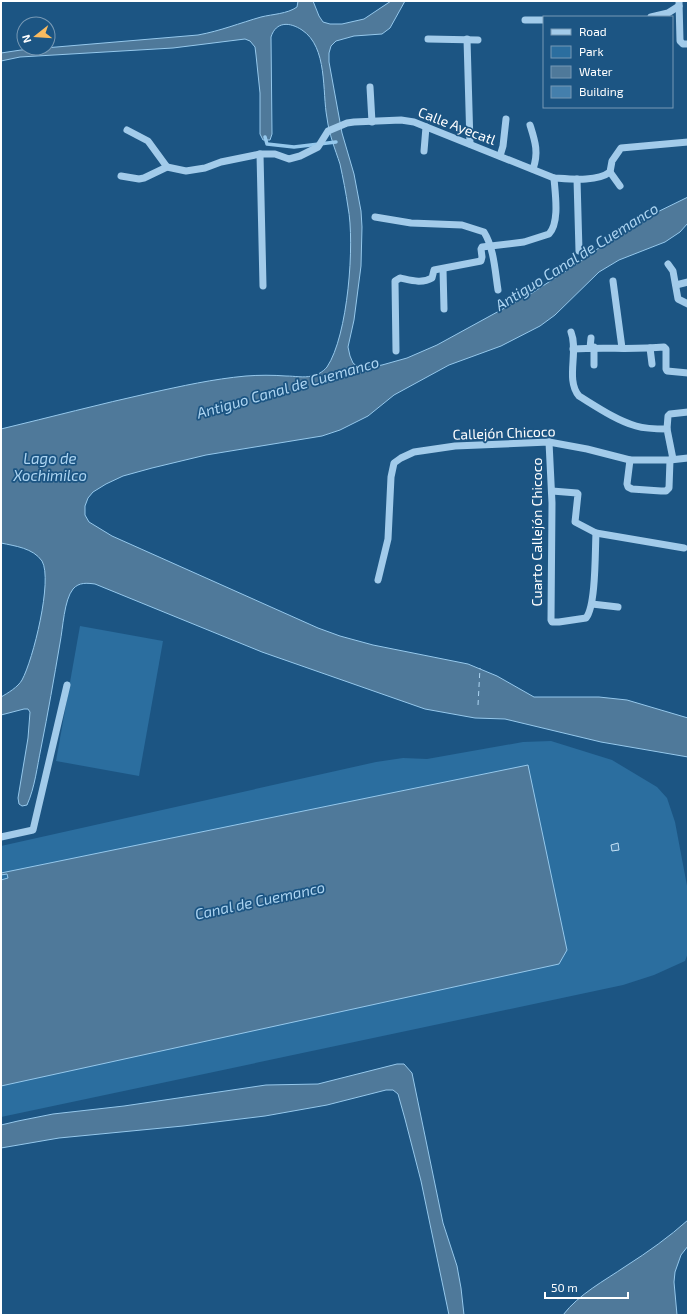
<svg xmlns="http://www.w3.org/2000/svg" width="689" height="1316" font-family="'Exo 2',sans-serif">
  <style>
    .green { fill: #2b6e9f }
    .water { fill: #4f799a; stroke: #95c8ec }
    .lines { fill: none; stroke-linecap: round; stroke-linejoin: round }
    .stream { stroke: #95c8ec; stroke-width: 3.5 }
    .ferry { stroke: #add5f2; stroke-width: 1; stroke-dasharray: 5 4; stroke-linecap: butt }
    .building { fill: #447fac; stroke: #c6e3f7 }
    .minor { stroke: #a2cbea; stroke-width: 7 }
    .labels { text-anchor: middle; stroke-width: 3.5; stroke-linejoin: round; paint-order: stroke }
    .street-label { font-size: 14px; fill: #fff; stroke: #1c5583 }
    .water-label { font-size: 15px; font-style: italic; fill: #add5f2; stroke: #1c5583 }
  </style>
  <rect width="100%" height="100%" fill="#1c5583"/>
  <!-- green -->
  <g class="green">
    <path d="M80,626l83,15 -24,135 -83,-15z"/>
    <path d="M551,741l61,19 45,27 10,11 8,24 13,69v62l-3,8 -31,14 -31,10 -622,132v-271l375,-84 27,-4 24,1 96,-17z"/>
  </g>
  <!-- water -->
  <g class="water">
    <path d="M298,1h15l6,15 4,6 7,2h12l22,-5 27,-18h14l-15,27 -8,6 -28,2 -18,5 -5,5 -2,7v9l13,71 12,41 7,37 1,16 -1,39 -7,54 -6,27 2,9 3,7 5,4 6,1 18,-3 25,-7 30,-13 95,-52 43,-28 46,-33 20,-12 47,-23v26l-8,9 -15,10 -46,18 -20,12 -44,43 -15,11 -39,20 -52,19 -55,30 -26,21 -28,14 -18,6 -116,19 -54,13 -29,8 -17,8 -13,8 -5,6 -3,8v9l4,7 23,14 206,92 22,8 33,9 95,19 29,12 37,21h65l28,3 61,18v39l-87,-15 -96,-23 -30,-1 -50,-9 -163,-57 -167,-68c-8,-1 -16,-2 -22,5 -9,11 -10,39 -13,54 -6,35 -12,70 -19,105 -4,19 -6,39 -14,57l-5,1 -3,-2 -1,-6 10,-60 2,-26 -2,-3h-4l-23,6v-18c7,-4 17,-10 21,-17 11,-20 31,-100 20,-119 -9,-13 -27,-15 -41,-18v-114c50,-12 99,-25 149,-36 32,-7 63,-14 96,-17 13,-1 27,-1 40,0 9,0 17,2 26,0 5,-1 11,-4 15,-9 21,-31 28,-124 21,-160 -2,-14 -5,-29 -8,-43 -5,-15 -11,-30 -13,-46 -5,-26 1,-71 -25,-88 -12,-8 -26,-9 -31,7l1,97 -2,6h-7l-3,-6v-41l-4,-38 -1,-8 -5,-6 -5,-2 -72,9 -153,9 -19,4v-8l20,-3 177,-15c22,-4 42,-12 63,-18 12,-3 26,-3 36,-10z"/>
    <path d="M528,765l39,185 -8,14 -558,122v-206l7,-2 -1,-4 -6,1v-2z"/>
    <path d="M397,1064h7l8,9 31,150 14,43 4,22 3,27h-15l-28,-134 -16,-62 -7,-25 -5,-4h-7l-59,15 -62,11 -82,10 -124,12 -58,10v-23l17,-4 35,-7 71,-8 142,-21 52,-1z"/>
    <path d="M688,1220v26l-7,9 -6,17 -1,10 3,33h-114c16,-21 41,-34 63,-49 22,-14 43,-29 62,-46z"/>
  </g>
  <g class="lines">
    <!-- stream -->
    <path class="stream" d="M265,137l2,7 27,3 42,-5"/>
    <!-- ferry -->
    <path class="ferry" d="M478,705l2,-37"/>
  </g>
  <!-- building -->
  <path class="building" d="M618,843l1,7 -7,1 -1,-6z"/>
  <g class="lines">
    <!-- minor -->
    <g class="minor">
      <path d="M679,1l1,40 3,3h5"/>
      <path d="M651,17l17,-4 11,-7"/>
      <path d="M525,20h19"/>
      <path d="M428,39l50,1"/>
      <path d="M467,39l3,105"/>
      <path d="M370,87l2,35"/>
      <path d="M530,125c5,16 9,27 3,44"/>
      <path d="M127,130l21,11 19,26"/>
      <path d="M424,151l2,-24"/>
      <path d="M260,154l3,132"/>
      <path d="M500,156l3,-10 3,-27"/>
      <path d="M610,172l10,14"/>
      <path d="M121,176l18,3 5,-1 23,-11 19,4 19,-3 16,-6 39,-8h15l14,5 11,-3 18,-9 10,-16 19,-8 7,-1 47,-2 13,2 140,56c16,1 43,4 56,-6l2,-11 9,-13 67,-6"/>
      <path d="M577,179l2,72"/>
      <path d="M375,217l36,6 51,2 22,7c10,16 11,39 14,58"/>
      <path d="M668,264l5,7 5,28 10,5"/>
      <path d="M443,269l1,40"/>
      <path d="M613,281l9,67"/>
      <path d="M676,285l12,-3"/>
      <path d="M571,332c8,20 -6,47 8,64 18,11 37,24 57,30 10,3 20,3 31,3l6,30"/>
      <path d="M590,348l1,-10"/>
      <path d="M650,348l2,16"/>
      <path d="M573,349c31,-2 61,1 91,-2l2,2v20l1,2 21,2"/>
      <path d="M396,351l-1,-70 5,-3c10,2 22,6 32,0l2,-8 47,-9 1,-4 -1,-8 1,-2 42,-5 25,-8c11,-12 6,-41 5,-56"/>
      <path d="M594,365v-18"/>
      <path d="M667,429l1,-13 2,-2 18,-2"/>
      <path d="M549,442l3,61 -1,117 1,2h7l27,-4c10,-12 9,-66 10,-85"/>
      <path d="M630,460l-3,24 1,3 4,2 29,2h5l3,-3 1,-28"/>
      <path d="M552,491l25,2 1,1 -3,28 21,11 88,15"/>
      <path d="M378,580l10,-41 3,-62 3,-14 7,-5 13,-6 41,-6 94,-4 38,7 43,11h40l18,-2"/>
      <path d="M592,604l26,3"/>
      <path d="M1,837l32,-7 34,-145"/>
    </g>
  </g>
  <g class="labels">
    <!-- street labels -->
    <g class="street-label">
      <text transform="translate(457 126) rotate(21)" y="5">Calle Ayecatl</text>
      <text transform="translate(504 433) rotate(-2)" y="5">Callejón Chicoco</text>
      <text transform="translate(537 532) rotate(-90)" y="5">Cuarto Callejón Chicoco</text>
    </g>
    <!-- water labels -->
    <g class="water-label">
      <text transform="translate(577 257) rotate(-32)" y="5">Antiguo Canal de Cuemanco</text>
      <text transform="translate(288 388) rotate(-16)" y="5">Antiguo Canal de Cuemanco</text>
      <text x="50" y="464">Lago de<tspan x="50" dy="17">Xochimilco</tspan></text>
      <text transform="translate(260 901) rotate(-12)" y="5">Canal de Cuemanco</text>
    </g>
  </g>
  <!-- border -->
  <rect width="689" height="1316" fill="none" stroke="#ffffff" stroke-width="4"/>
  <!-- legend -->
  <rect x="543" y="16" width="130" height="92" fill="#1c5583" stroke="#7799b5"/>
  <rect x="551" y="29" width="20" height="6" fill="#a2cbea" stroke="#7799b5"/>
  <text x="579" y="36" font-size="12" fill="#ffffff">Road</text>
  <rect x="551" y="46" width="20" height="12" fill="#2b6e9f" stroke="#7799b5"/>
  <text x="579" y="56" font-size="12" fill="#ffffff">Park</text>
  <rect x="551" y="66" width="20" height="12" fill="#4f799a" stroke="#7799b5"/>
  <text x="579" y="76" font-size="12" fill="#ffffff">Water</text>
  <rect x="551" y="86" width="20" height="12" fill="#447fac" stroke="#7799b5"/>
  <text x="579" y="96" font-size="12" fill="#ffffff">Building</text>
  <!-- north arrow -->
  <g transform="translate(36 36) rotate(253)"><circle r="19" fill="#1c5583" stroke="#7799b5"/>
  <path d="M0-3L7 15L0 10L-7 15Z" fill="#fabb5f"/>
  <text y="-6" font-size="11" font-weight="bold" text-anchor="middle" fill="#ffffff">N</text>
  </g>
  <!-- scale -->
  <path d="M545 1292v6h83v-6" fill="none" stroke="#ffffff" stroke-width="2"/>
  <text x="551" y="1292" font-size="12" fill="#ffffff" stroke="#1c5583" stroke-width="3" paint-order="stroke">50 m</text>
</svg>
